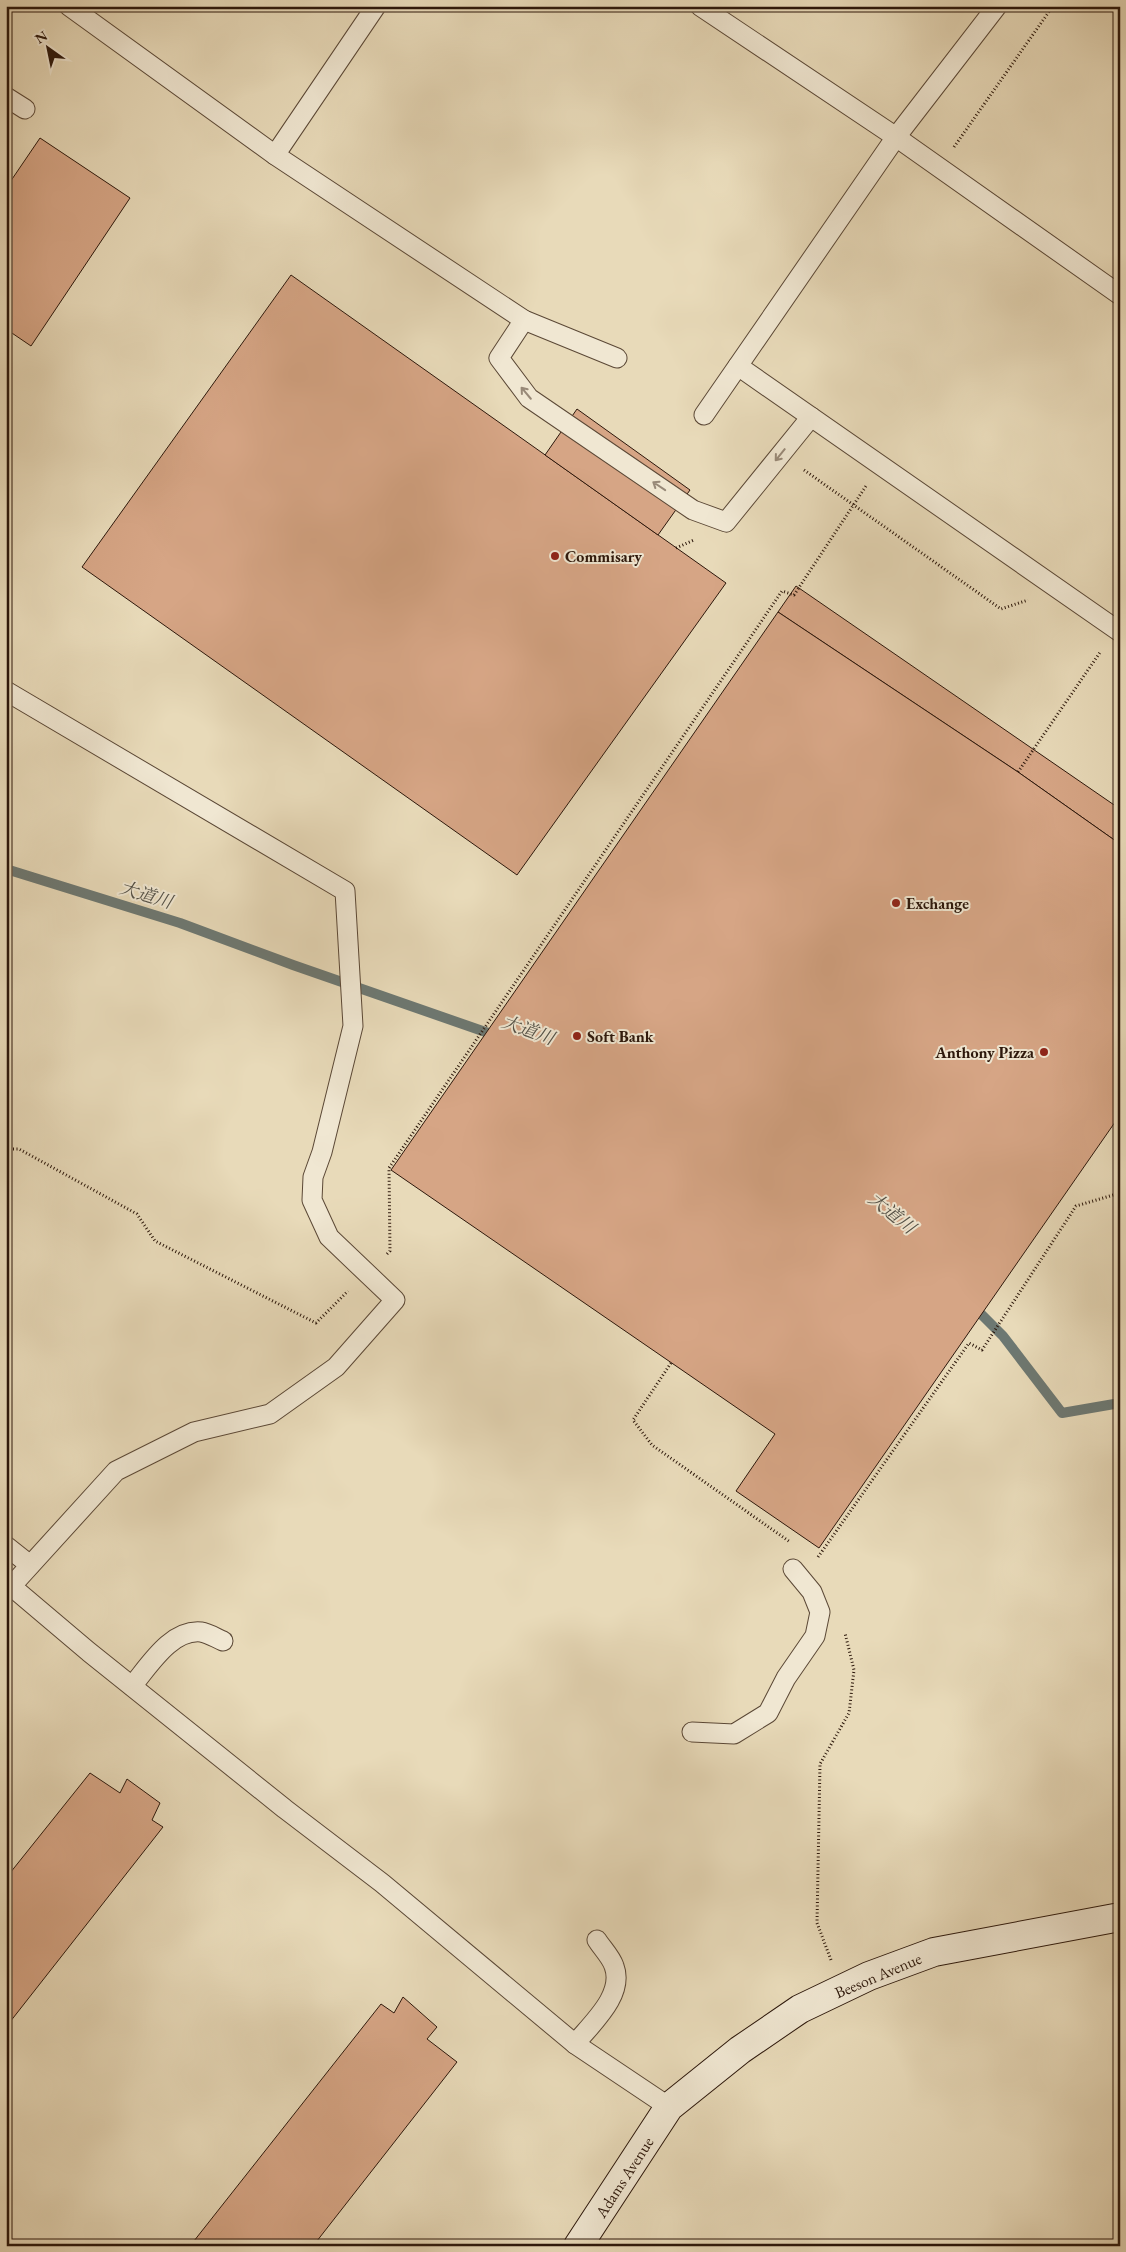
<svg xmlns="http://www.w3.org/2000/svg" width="1126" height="2252" font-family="'EB Garamond','Noto Serif JP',serif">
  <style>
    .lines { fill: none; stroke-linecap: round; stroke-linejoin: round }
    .stream { stroke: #6d7872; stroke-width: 10 }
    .building { fill: #d6a585; stroke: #2c170b }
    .lane-casing { stroke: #5b4836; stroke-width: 21 }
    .secondary-casing { stroke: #2c170b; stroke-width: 30 }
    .path { stroke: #2c170b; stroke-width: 3; stroke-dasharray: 1 2.5; stroke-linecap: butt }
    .lane { stroke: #f0e7d2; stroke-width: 19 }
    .secondary { stroke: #f0e7d2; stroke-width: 28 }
    .oneway { stroke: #988978 }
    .poi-dot { fill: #8f2418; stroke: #f0e7d2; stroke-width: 2 }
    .labels { text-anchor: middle; stroke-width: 4; stroke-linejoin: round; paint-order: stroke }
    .poi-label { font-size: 16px; font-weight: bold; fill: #2c170b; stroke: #f0e7d2; text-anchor: start }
    .street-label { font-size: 16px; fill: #2c170b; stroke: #f0e7d2 }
    .water-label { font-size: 18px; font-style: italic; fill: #525047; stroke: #f0e7d2 }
  </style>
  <rect width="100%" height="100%" fill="#e8dab9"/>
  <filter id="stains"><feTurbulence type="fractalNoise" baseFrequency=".004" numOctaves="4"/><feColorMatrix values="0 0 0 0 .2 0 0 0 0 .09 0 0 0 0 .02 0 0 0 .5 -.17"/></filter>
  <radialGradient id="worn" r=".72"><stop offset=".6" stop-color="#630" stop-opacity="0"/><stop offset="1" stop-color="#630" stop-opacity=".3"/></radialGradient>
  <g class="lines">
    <!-- stream -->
    <g class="stream">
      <path d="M6,869l174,54 113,42 204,71"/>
      <path d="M972,1305l31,31 59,77 58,-10"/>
    </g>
  </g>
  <!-- building -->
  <g class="building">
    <path d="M40,138l90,60 -99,148 -25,-17v-141z"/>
    <path d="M291,275l435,308 -209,292 -435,-308z"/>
    <path d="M577,409l113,81 -32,45 -113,-80z"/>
    <path d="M796,586l324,223v35l-102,-72 -240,-160z"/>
    <path d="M778,612l240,160 102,72v271l-301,433 -83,-57 39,-57 -384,-264z"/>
    <path d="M90,1773l30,20 7,-14 33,24 -8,17 11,7 -157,200v-149z"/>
    <path d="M403,1997l34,30 -10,12 30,23 -144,184h-123l191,-242 13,9z"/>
  </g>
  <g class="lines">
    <!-- lane casing -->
    <g class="lane-casing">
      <g id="lane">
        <path d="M69,6l206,149 249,165 93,38"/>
        <path d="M700,6l196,131 224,158"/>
        <path d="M6,97l19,12"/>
        <path d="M275,155l101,-149"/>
        <path d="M524,320l-25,38 30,40 164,112 33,12 85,-105"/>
        <path d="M738,366l382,266"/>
        <path d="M704,415l192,-278 101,-131"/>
        <path d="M6,691l339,200 8,135 -31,126 -9,25 -1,23 17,37 66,63 -59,67 -66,47 -76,18 -78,39 -110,121"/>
        <path d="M6,1546l24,19"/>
        <path d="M11,1586l78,66 196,157 97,74 193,161 94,63"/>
        <path d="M132,1686c17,-20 39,-57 69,-54 7,1 15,6 22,9"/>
        <path d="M692,1732l42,2 34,-21 18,-35 29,-42 5,-24 -8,-20 -19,-23"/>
        <path d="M575,2044c16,-20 50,-49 39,-78 -3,-9 -12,-18 -17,-26"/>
      </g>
    </g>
    <!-- secondary casing -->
    <g class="secondary-casing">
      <path id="secondary" d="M578,2246l91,-139 71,-57 60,-41 69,-33 65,-24 186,-35"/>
    </g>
    <!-- path -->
    <g class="path">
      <path d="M954,147l99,-141"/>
      <path d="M804,470l197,139 27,-9"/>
      <path d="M676,548l18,-8"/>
      <path d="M1018,772l83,-121"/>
      <path d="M6,1149h13l118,65 18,27 161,82 32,-32"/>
      <path d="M387,1254l3,-3 -1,-83 393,-577 12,4 72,-109"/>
      <path d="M671,1363l-38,57 19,25 138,97"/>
      <path d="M818,1557l151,-214 13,7 94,-144 44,-13"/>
      <path d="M831,1960l-14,-37 3,-159 29,-51 5,-43 -9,-37"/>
    </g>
    <!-- lane -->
    <use href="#lane" class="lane"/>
    <!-- secondary -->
    <use href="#secondary" class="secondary"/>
  </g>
  <!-- one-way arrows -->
  <defs><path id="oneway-shaft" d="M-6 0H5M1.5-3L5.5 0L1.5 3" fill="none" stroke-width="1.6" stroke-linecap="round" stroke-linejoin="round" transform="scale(1.25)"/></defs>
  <g class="oneway">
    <use href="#oneway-shaft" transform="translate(526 393) rotate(-130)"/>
    <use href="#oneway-shaft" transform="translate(780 455) rotate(129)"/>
    <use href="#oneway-shaft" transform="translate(659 486) rotate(-146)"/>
  </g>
  <!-- markers -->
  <g class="poi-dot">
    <circle cx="555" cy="556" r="5"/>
    <circle cx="896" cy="903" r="5"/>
    <circle cx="577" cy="1036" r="5"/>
    <circle cx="1044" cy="1052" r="5"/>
  </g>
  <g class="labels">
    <!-- poi labels -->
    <g class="poi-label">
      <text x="565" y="562">Commisary</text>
      <text x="906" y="909">Exchange</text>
      <text x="587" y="1042">Soft Bank</text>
      <text x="1034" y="1058" text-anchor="end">Anthony Pizza</text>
    </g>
    <!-- street labels -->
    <g class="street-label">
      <text transform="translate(878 1975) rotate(-23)" y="6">Beeson Avenue</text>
      <text transform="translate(624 2177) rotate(-57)" y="6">Adams Avenue</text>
    </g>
    <!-- water labels -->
    <g class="water-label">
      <text transform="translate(146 895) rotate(17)" y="6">大道川</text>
      <text transform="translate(528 1030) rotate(20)" y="6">大道川</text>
      <text transform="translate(892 1213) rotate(39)" y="6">大道川</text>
    </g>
  </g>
  <!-- margin -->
  <rect width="1126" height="2252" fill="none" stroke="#e8dab9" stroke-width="25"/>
  <rect x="8" y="8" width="1111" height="2237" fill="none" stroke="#2c170b" stroke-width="2.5"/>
  <rect x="12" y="12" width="1101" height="2227" fill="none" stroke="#2c170b"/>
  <!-- north arrow -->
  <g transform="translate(48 48) rotate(327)" stroke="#f0e7d2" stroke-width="4" paint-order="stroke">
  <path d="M0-4L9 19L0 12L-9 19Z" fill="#2c170b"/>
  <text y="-8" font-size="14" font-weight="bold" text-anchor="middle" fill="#2c170b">N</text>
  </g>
  <rect width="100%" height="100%" filter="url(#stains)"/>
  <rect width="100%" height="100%" fill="url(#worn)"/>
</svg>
